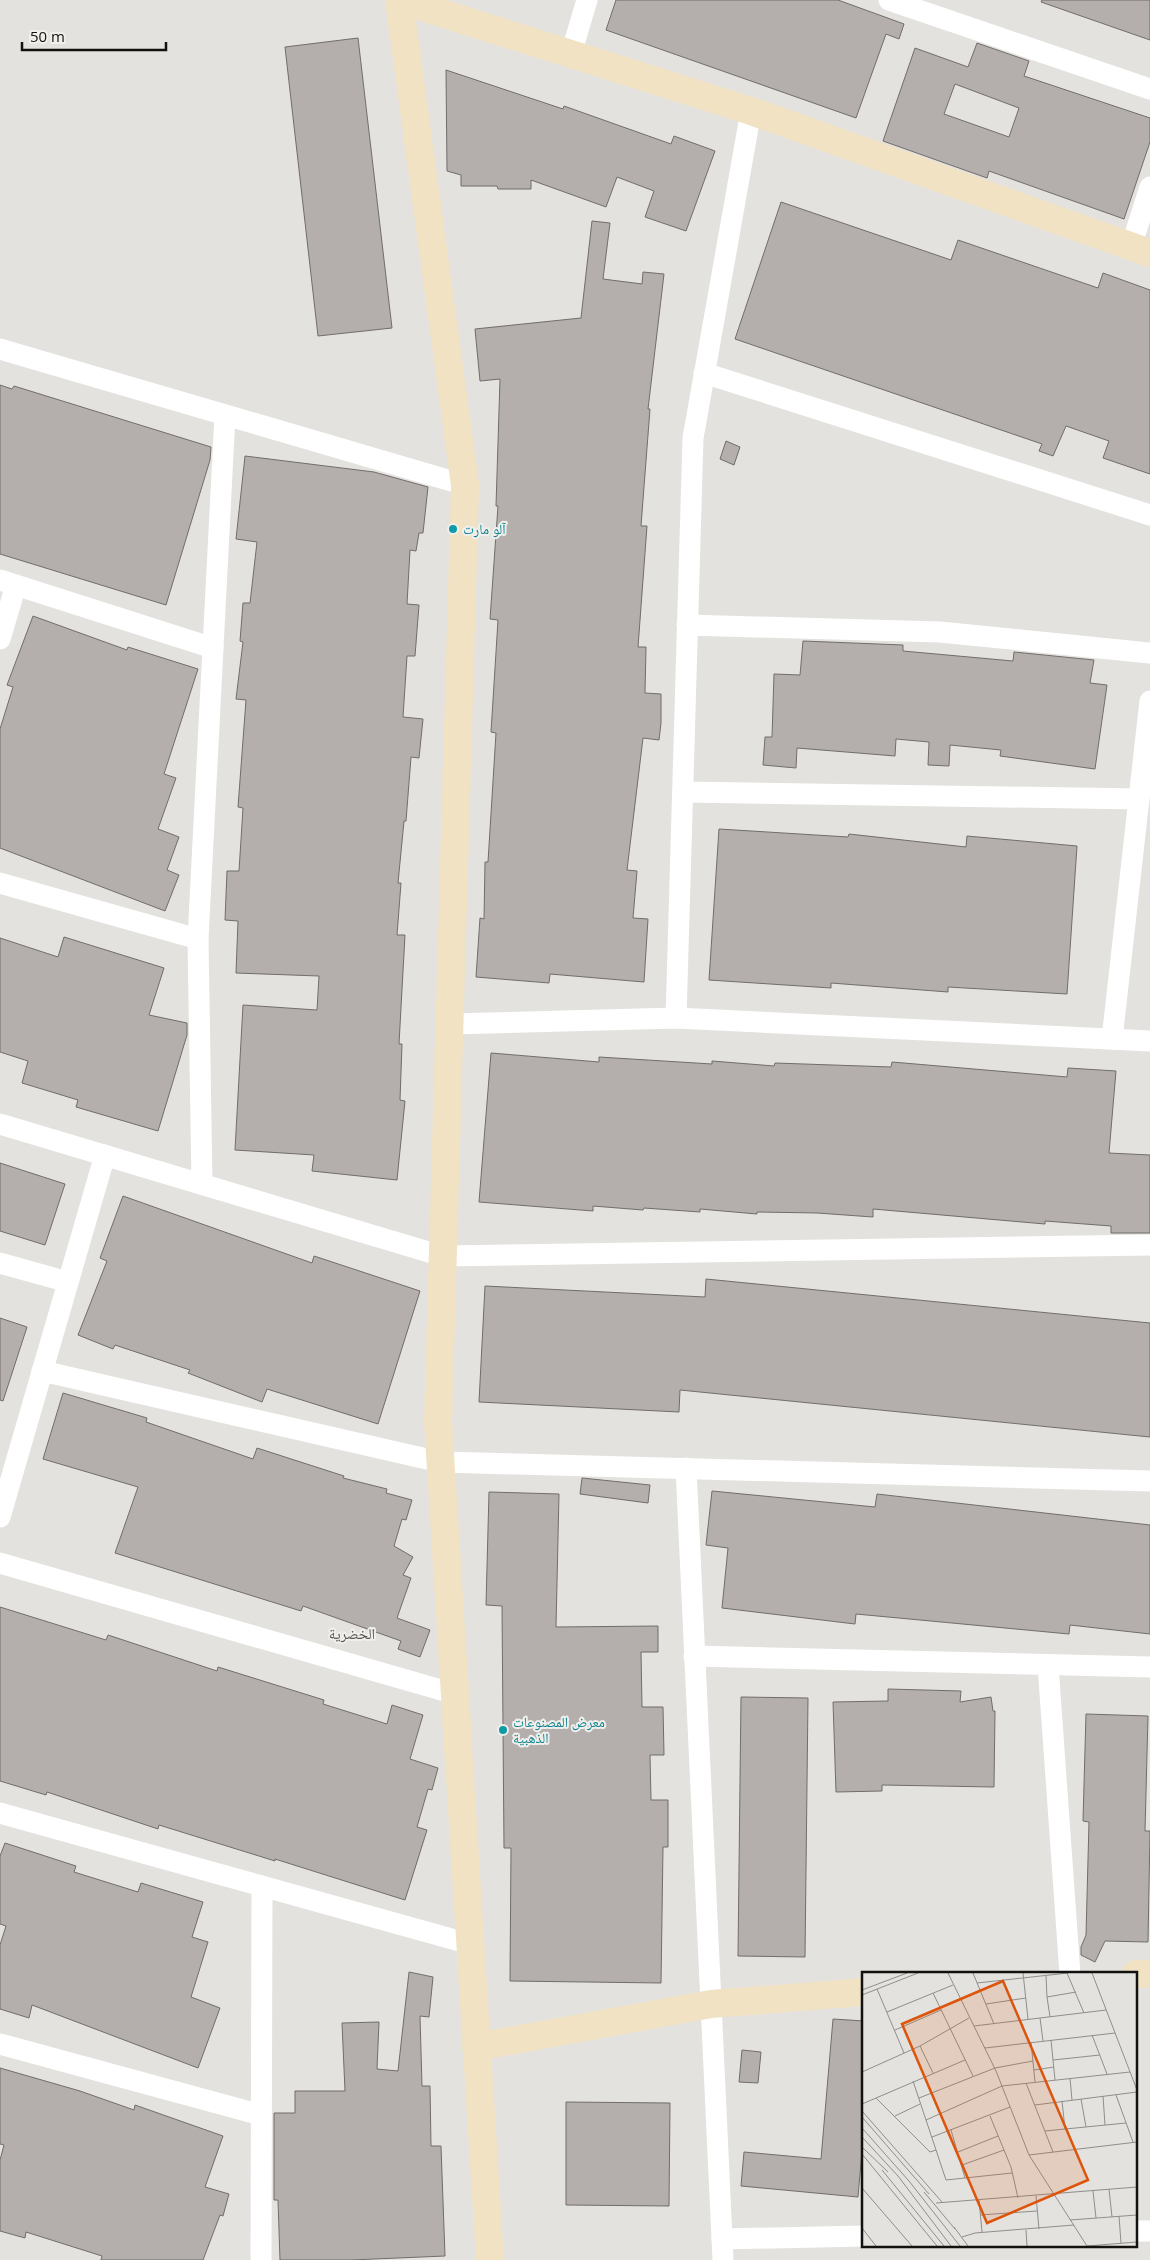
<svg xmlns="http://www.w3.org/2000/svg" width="1150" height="2260" font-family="'Open Sans','Noto Naskh Arabic',sans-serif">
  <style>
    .building { fill: #b4afad; stroke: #716d6b; fill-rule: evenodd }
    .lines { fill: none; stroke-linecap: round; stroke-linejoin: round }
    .street { stroke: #fff; stroke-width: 21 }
    .secondary { stroke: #f1e2c4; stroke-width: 28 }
    .culture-dot { fill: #0f9aa8; stroke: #f0efeb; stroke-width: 2 }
    .labels { text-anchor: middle; stroke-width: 4; stroke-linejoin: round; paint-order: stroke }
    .culture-label { font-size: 14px; fill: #0d838f; stroke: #f0efeb; text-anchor: start }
    .neighbourhood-label { font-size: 15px; fill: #565652; stroke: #f0efeb }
    .inset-road { fill: none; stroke: #8f8e8b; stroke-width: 1 }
    .view { fill: #dd550c; fill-opacity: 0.15; stroke: #dd550c; stroke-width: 2.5 }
    .inset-edge { fill: none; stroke: #11110f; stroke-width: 2.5 }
  </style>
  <rect width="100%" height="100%" fill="#e3e2de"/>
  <!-- building -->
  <g class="building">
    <path d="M616,0h222l66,24 -5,15 -13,-5 -30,84 -250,-88z"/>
    <path d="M1042,0h108v40l-109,-38z"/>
    <path d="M358,38l34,290 -74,8 -33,-289z"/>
    <path d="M977,43l52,18 -5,15 126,42v24l-26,77 -135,-48 -2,7 -104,-37 32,-93 53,19zM955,84l64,24 -10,29 -65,-23z"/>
    <path d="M446,70l117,39 1,-3 107,38 3,-8 41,15 -29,80 -41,-14 9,-26 -37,-14 -11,30 -75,-27v9h-33l-1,-3h-36v-11l-14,-4z"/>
    <path d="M781,202l170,58 7,-20 140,48 5,-15 47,17v184l-47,-16 6,-17 -43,-15 -13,30 -14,-5 3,-7 -307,-105z"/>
    <path d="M592,221l18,2 -7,56 39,5 1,-12 21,2 -16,135h2l-9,117h6l-9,121h8l-1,46 16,1v29l-2,17 -16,-2 -16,132 10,1 -4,47 15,1 -4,63 -94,-8 -1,9 -73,-6 4,-59 4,1 1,-57h3l8,-129 -5,-1 7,-112 -8,-1 8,-113h-2l4,-127 -20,2 -5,-52 106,-11z"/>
    <path d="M0,385l12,4 2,-3 197,61 -1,13 -44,145 -166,-51z"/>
    <path d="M726,441l14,6 -6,18 -14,-6z"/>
    <path d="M245,456l129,16 54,15 -5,46h-4l-3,18 -6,-1 -3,54 12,1 -4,51h-8l-4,61 20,2 -4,39 -8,-1 -5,64h-2l-6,62h3l-4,52h8l-6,109h3l-2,56 5,1 -8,79 -85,-9 2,-16 -79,-5 8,-145 74,5 2,-34 -83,-3 2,-52 -13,-1 2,-49h12l4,-63 -5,-1 8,-107 -10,-1 7,-57 -3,-1 3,-38h7l7,-61 -21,-3z"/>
    <path d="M33,616l94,34 1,-3 70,22 -34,105 12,4 -18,51 21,8 -12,33 12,5 -14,36 -165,-63v-119l13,-42 -6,-2z"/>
    <path d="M803,641l100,4v6l110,10 1,-9 80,8 -4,23 17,2 -12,84 -95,-13 1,-6 -51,-5 -1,21 -21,-1 1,-23 -33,-3 -1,17 -98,-8 -1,20 -33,-3 2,-28h7l2,-63 26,1z"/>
    <path d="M719,829l129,8 1,-3 117,13 1,-11 110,10 -10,148 -119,-7v5l-117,-9v5l-122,-8z"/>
    <path d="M64,937l100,31 -15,47 38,8v12l-29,96 -82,-24 2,-7 -56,-17 6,-22 -28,-9v-114l58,19z"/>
    <path d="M491,1053l108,9v-5l113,7v-3l62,5 1,-3 116,4 1,-5 175,15 1,-9 48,3 -7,82 41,2v78h-39v-7l-66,-5v3l-172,-15v8l-56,-4 -60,-1v2l-57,-5v3l-56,-4 -1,2 -50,-4v5l-114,-9z"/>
    <path d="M0,1163l65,21 -20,61 -45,-14z"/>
    <path d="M123,1196l189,67 2,-7 106,35 -42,133 -111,-35 -5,13 -74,-29 2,-3 -75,-25 -2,4 -35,-14 29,-74 -7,-3z"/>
    <path d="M706,1279l444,44v114l-470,-47 -1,22 -200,-10 6,-116 220,11z"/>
    <path d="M0,1318l27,9 -24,74 -3,-1z"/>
    <path d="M63,1393l84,25 -1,4 107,37 4,-11 87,28 -1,2 44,11 -1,4 26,7 -6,20 -4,-1 -8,27 19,11 -10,18 8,3 -14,40 33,12 -10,27 -22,-8 3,-8 -98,-35 -2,5 -186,-58 23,-66 -95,-28z"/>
    <path d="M582,1478l68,7 -2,18 -68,-9z"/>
    <path d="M712,1491l163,16 2,-13 273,31v109l-80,-9 -1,9 -213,-20 -1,10 -133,-16 6,-60 -22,-3z"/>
    <path d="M489,1492l70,2 -3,133 102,-1v26h-17l1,55h21l1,48h-14l1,45h17v47h-5l-2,136 -151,-2 1,-133h-7l-2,-242 -16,-1z"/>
    <path d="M0,1607l106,33 2,-5 109,36 1,-4 106,33 -1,4 64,20 5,-19 31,10 -13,44 28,9 -6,22 -4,-1 -11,38 10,3 -22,70 -130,-41v2l-116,-36 -1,4 -111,-37 -1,3 -46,-14z"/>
    <path d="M888,1689l73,2 -1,11 31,-5 2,14h2l-1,76 -112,-2v6l-46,1 -3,-90 55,-1z"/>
    <path d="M741,1697l67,1 -3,259 -67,-1z"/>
    <path d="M1086,1714l62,2 -3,115h5l-2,111 -43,-1 -10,21 -14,-7v-8l5,-12 3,-113 -6,-1z"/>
    <path d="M5,1843l71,23 -2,6 64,20 3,-9 62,19 -11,35 16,5 -17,55 29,11 -22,60 -166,-63 -3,13 -29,-9v-64l6,-19 -6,-2v-68z"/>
    <path d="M409,1972l24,5 -4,40 -9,-1 2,70h8l1,60h10l4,110 -94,4h-71l-2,-60h-4v-87h21v-22h50l-3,-68 37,-1 -2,47 21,2z"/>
    <path d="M833,2019l31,2v107l-6,69 -117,-11 3,-34 77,7z"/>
    <path d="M742,2050l19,2 -3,31 -19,-1z"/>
    <path d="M0,2068l80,23 54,19 1,-5 88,31 -18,51 24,7 -6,22 -3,-1 -17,45h-102l1,-4 -76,-24 -1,6 -25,-7v-71l4,-15 -4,-1z"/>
    <path d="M566,2102l104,1 -1,103 -103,-1z"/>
  </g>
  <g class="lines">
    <!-- street -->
    <g class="street">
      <path d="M889,0l261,89"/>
      <path d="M571,54l16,-54"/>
      <path d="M1131,247l19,-60"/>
      <path d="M0,349l465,136"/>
      <path d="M704,373l446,142"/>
      <path d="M0,580l213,68"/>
      <path d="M687,625l253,7 210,21"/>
      <path d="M0,639l16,-54"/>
      <path d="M683,792l456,7"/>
      <path d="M0,883l198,56"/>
      <path d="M676,1018l17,-580 58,-327"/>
      <path d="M449,1024l227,-6 474,23"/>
      <path d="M1112,1039l38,-338"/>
      <path d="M0,1124l442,132 708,-11"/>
      <path d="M202,1184l-4,-245 27,-524"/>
      <path d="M0,1263l68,19"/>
      <path d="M42,1371l398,91 710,19"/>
      <path d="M686,1468l37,792"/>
      <path d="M0,1517l105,-362"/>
      <path d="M0,1563l455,131"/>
      <path d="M694,1656l456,11"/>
      <path d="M1048,1665l22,309"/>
      <path d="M0,1813l470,131"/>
      <path d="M0,2044l261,71"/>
      <path d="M1136,2231h14"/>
      <path d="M722,2239l142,-3"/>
      <path d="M261,2260l1,-374"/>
    </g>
    <!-- secondary -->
    <g class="secondary">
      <path d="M399,0l66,485 -27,937 52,838"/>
      <path d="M400,0l351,111 399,142"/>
      <path d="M1136,1974h14"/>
      <path d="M476,2047l235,-43 153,-12"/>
    </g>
  </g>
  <!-- markers -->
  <g class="culture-dot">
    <circle cx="453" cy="529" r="5"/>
    <circle cx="503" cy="1730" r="5"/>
  </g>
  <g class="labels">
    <!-- culture labels -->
    <g class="culture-label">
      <text x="463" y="534">آلو مارت</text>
      <text x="513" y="1727">معرض المصنوعات<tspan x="513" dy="16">الذهبية</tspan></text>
    </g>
    <!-- neighbourhood labels -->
    <g class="neighbourhood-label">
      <text x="352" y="1639">الخضرية</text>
    </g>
  </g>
  <!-- overview -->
  <g transform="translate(862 1972)">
    <rect width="275" height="275" fill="#e3e2de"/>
    <path class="inset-road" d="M86,1l48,98 33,84 58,91M111,1l21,51M161,1l5,46M205,1l17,40M230,1l45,117M184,4l1,21 29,-5M115,11l91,-10M15,17l27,64M0,18l45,-17M71,21l40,83M0,23l56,-22M185,25l3,20M124,32l40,-6M25,40l66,-27M178,46l3,23M112,54l132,-16M33,58l46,-20M230,63l15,39M189,68l4,40M169,70l4,40M58,74l13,27M123,76l130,-15M191,88l47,-5M172,98l20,-3M0,100l58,-26 49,-28M208,106l2,22M51,109l33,99 66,-7M164,111l27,69M254,123l17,47M241,124l2,29M14,126l54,54 6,-2M57,126l76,-30 38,-7M219,127l5,28M200,129l3,28M0,132l103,-44M173,133l102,-13M0,139l80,91M33,144l25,-12M128,144l21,51 7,31M0,145l67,77M64,148l76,-34 128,-14M0,156l47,53 51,65M89,158l14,48M183,159l81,-8M0,165l36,39 53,70M70,165l78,-30M0,175l26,25M96,180l40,-16M0,182l75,92M167,183l108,-13M100,193l42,-15M20,198l62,76M0,216l50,58M247,217l3,28M231,219l3,27M62,220l31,37M174,224l3,33M117,228l3,32M74,231l201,-16M118,243l57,-4M257,244l2,27M208,248l67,-5M92,255l14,19M0,256l14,18M164,258l1,16M100,265l13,-4 99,-8M225,274l50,-4"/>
    <path class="view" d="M141,9l85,199 -101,43 -85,-199z"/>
    <rect width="275" height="275" class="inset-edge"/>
  </g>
  <!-- scale -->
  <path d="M22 42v8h144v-8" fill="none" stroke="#11110f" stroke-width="2.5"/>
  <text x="30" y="42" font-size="15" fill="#11110f" stroke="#f0efeb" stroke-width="4" paint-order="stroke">50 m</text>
</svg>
